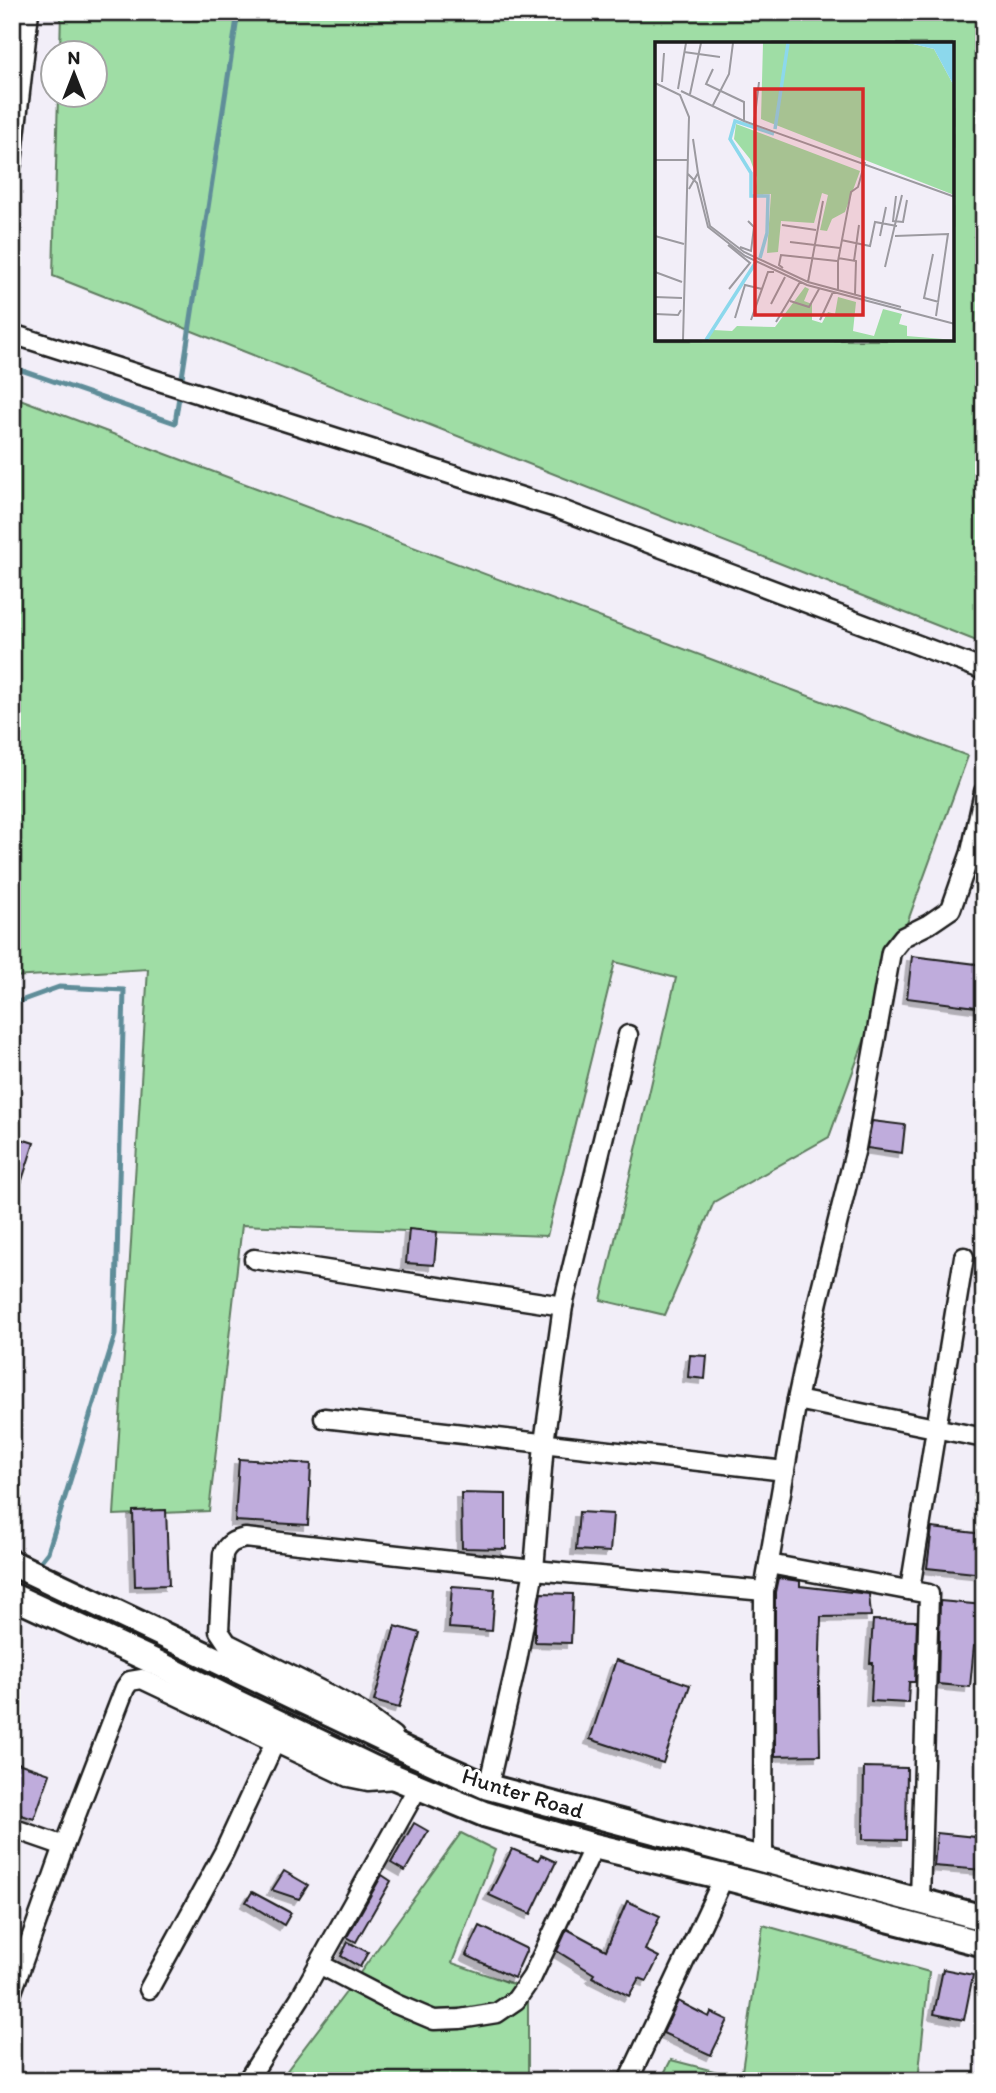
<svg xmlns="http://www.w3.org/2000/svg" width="996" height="2093" font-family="Itim,sans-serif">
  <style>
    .green { fill: #9fdda5; stroke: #5e7c60; stroke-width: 2; fill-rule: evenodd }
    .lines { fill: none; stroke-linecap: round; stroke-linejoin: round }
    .stream { stroke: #5f8d99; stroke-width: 5 }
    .building { fill: #bfacdc; stroke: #1c1c1c; stroke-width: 2; filter: url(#shadow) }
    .street-casing { stroke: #1c1c1c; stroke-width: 23 }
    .secondary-casing { stroke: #1c1c1c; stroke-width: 30 }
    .street { stroke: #fff; stroke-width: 18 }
    .secondary { stroke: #fff; stroke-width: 24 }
    .labels { text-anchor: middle; stroke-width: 6; stroke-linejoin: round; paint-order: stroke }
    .street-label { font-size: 23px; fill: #1c1c1c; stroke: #fff }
    .inset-river { fill: none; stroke: #8cd8ec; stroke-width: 3.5 }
    .inset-road { fill: none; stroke: #9c9aa0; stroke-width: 2 }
    .view { fill: #d62828; fill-opacity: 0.15; stroke: #d62828; stroke-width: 3.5 }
    .inset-edge { fill: none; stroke: #1c1c1c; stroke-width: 3.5 }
  </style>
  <defs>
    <filter id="shadow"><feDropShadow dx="-5" dy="5" stdDeviation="0" flood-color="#0004"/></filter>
  </defs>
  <rect width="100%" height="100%" fill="#f2eef8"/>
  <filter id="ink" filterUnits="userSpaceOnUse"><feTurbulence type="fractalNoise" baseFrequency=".0143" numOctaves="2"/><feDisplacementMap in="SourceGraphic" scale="14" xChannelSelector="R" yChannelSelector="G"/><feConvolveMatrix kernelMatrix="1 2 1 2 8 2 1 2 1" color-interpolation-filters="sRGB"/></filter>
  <g filter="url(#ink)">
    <!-- green -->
    <g class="green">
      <path d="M61,12h923v632l-931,-368 5,-181 36,-1v-42h-34zM656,44h296v296h-296z"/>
      <path d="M12,396l956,360 -139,381 -115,65 -49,113 -64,-15 75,-322 -61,-16 -68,274 -305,-11 -33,286 -95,4 34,-546 -136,8v-127l3,-25 -3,-7z"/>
      <path d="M461,1833l34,17 -43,113 76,26v92h-249l65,-86z"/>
      <path d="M763,1925l166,47 -11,109h-258l11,-21 70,18z"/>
    </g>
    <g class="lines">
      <!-- stream -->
      <g class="stream">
        <path d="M12,367l163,56 63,-411"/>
        <path d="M12,1004l47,-17 65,3 -9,345 -67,217 -11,14"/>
      </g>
    </g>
    <!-- building -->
    <g class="building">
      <path d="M912,956l72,9v43l-77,-10z"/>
      <path d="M872,1121l33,4 -3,28 -35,-5z"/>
      <path d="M12,1136l22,7 -19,59 -3,-1z"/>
      <path d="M409,1229l28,3 -3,33 -28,-2z"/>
      <path d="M690,1355l17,1 -2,23 -17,-2z"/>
      <path d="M239,1459l72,5 -3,61 -73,-4z"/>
      <path d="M461,1493l45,1v55l-44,-1z"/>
      <path d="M166,1510l3,75 -34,1 -2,-75z"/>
      <path d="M579,1512l34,2 -3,38 -34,-2z"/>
      <path d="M932,1528l52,6v40l-57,-6z"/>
      <path d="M778,1578l22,3v5l69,8 2,22 -50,1 -2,68 1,70 -45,1v-164z"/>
      <path d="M452,1586l43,3 -3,42 -43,-3z"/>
      <path d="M541,1593l32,1 -2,49 -36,-1v-17z"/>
      <path d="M940,1601l44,4v42l-10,-1 -4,41 -32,-3z"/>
      <path d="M873,1620l44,1 -2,61h-6l-1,21 -37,-2 2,-38h-3z"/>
      <path d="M395,1626l25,7 -21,75 -25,-7z"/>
      <path d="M616,1660l74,25 -27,78 -73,-24z"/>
      <path d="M12,1761l38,13 -16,45 -22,-7z"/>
      <path d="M864,1767l43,1 -1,72 -43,-1z"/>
      <path d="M414,1823l14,8 -23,40 -14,-8z"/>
      <path d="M937,1833l47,5 -1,32 -49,-4z"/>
      <path d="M512,1849l26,11 3,-5 15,7 -25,52 -42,-19z"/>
      <path d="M284,1871l24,14 -9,14 -27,-9z"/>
      <path d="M382,1875l9,6 -35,61 -9,-5z"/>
      <path d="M252,1892l39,21 -7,12 -38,-23z"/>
      <path d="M627,1901l33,15 -15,34 14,7 -12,24 -8,-3 -10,18 -37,-19 2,-3 -37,-23 10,-22 39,21z"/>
      <path d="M480,1926l47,23 -13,29 -48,-23z"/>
      <path d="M348,1942l20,10 -8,15 -19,-11z"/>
      <path d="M943,1969l30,6 -9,45 -30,-6z"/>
      <path d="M678,2001l31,16 2,-5 17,8 -17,35 -48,-22z"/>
    </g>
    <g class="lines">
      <!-- street casing -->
      <g class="street-casing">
        <g id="street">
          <path d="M12,163l17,-151"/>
          <path d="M12,334l547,175 425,161"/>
          <path d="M254,1259l309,47"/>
          <path d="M797,1400l187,38"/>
          <path d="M324,1418l461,53"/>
          <path d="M769,1564l160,30 -9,306"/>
          <path d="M910,1589l54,-332"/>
          <path d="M393,1736l-32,-24 -29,-16 -105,-53 -8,-12 4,-77c5,-11 10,-13 22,-16l289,32 230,21"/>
          <path d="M488,1787l29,-126 17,-91 10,-127 19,-137 65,-271"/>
          <path d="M12,1828l52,18"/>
          <path d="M763,1860l1,-269 33,-191 21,-99 38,-153 35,-196 12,-15 26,-13 22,-15 20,-57 13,-60"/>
          <path d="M319,1964l77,40 38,16 26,-1 37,-6 19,-13 16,-23 62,-131"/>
          <path d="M149,1989l75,-137 51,-110"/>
          <path d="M12,1992l52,-146 61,-158 5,-7 12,-2 206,98 20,4 28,-2"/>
          <path d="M247,2081l53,-83 118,-211"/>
          <path d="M628,2081l96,-204"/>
        </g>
      </g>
      <!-- secondary casing -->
      <g class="secondary-casing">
        <g id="secondary">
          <path d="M12,1563l396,188 80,36 496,131"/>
          <path d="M12,1596l147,68 74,37 140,67 111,46 110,32 130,31 260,67"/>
        </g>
      </g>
      <!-- street -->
      <use href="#street" class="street"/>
      <!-- secondary -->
      <use href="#secondary" class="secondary"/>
    </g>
  </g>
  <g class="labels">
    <!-- street labels -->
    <g class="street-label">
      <text transform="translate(523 1793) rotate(17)" y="8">Hunter Road</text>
    </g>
  </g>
  <!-- overview -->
  <g transform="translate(655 42)">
    <rect width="299" height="299" fill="#f2eef8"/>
    <path d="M108,1h146l25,6 20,37v109l-193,-76zM81,82l124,47 -15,41 -13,7 -5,12 -7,-1 8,-35 -6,-2 -8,30 -33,-2 -3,31 -11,1 4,-59 -16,1 2,-17 -7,-19 -16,-20zM150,245l4,2 -5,12 8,3v16l10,3 6,-11 7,2 3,-17 18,5 -3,29 21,5 9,-27 19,5 -3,10 8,2v10l48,4 -247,-1 5,-9 19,1 5,-5 38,1z" fill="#9fdda5"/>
    <path d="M254,1h45v43l-20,-37z" fill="#8cd8ec"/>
    <path class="inset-river" d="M120,87l13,-86M105,216l7,-25 1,-37h-17v-23l-21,-34 5,-18 39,13M51,298l50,-78"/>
    <path class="inset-road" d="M29,10l36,5M58,27l-7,15 38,18v19M7,40l2,-29M0,41l25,12 9,22 -6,223M23,47l8,-46M26,49l63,30 211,76M35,52l11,-51M57,65l17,-33 4,-31M99,82l5,-42M0,118h33M43,131l12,53 34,26 64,30 93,25M33,132l9,9 11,44 37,29 62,29 148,39M34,147l9,-16 -5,-34M241,154l-3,25 10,1 4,-22M127,183l34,5M0,194l29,8M225,194l6,-29M240,194l53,-2 -12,82M186,198l29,6 5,-24 22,4M135,200l50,6M73,203l22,18 -21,26M85,205l11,4 3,-24 -6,-6M278,212l-9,44 15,4M183,216l18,3 -1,33M199,219l5,-36M230,225l17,-72M128,226l-4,-3 2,-10 56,6M0,230l27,10M153,240l15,-81M183,248v-29l13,-69 7,-5 7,-25M0,255l27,1M135,259l19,6 10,-18M116,262l14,-27M0,272l23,1 3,-5M80,276l10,-33 17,4M96,278l17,-48h6M165,278l13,-28M121,280l24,-40"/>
    <path class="view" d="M100,47h108v226h-108z"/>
    <rect width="299" height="299" class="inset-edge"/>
  </g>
  <!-- margin -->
  <rect width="996" height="2093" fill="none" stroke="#fff" stroke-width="42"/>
  <rect x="21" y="21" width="954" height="2051" fill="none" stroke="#1c1c1c" stroke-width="2.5" filter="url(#ink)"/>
  <!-- north arrow -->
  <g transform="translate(74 74)"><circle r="33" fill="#ffffff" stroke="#a4a4a4" stroke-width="2"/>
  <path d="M0-5L12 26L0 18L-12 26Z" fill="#1c1c1c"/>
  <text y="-10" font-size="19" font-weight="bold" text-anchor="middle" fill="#1c1c1c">N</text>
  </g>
</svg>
